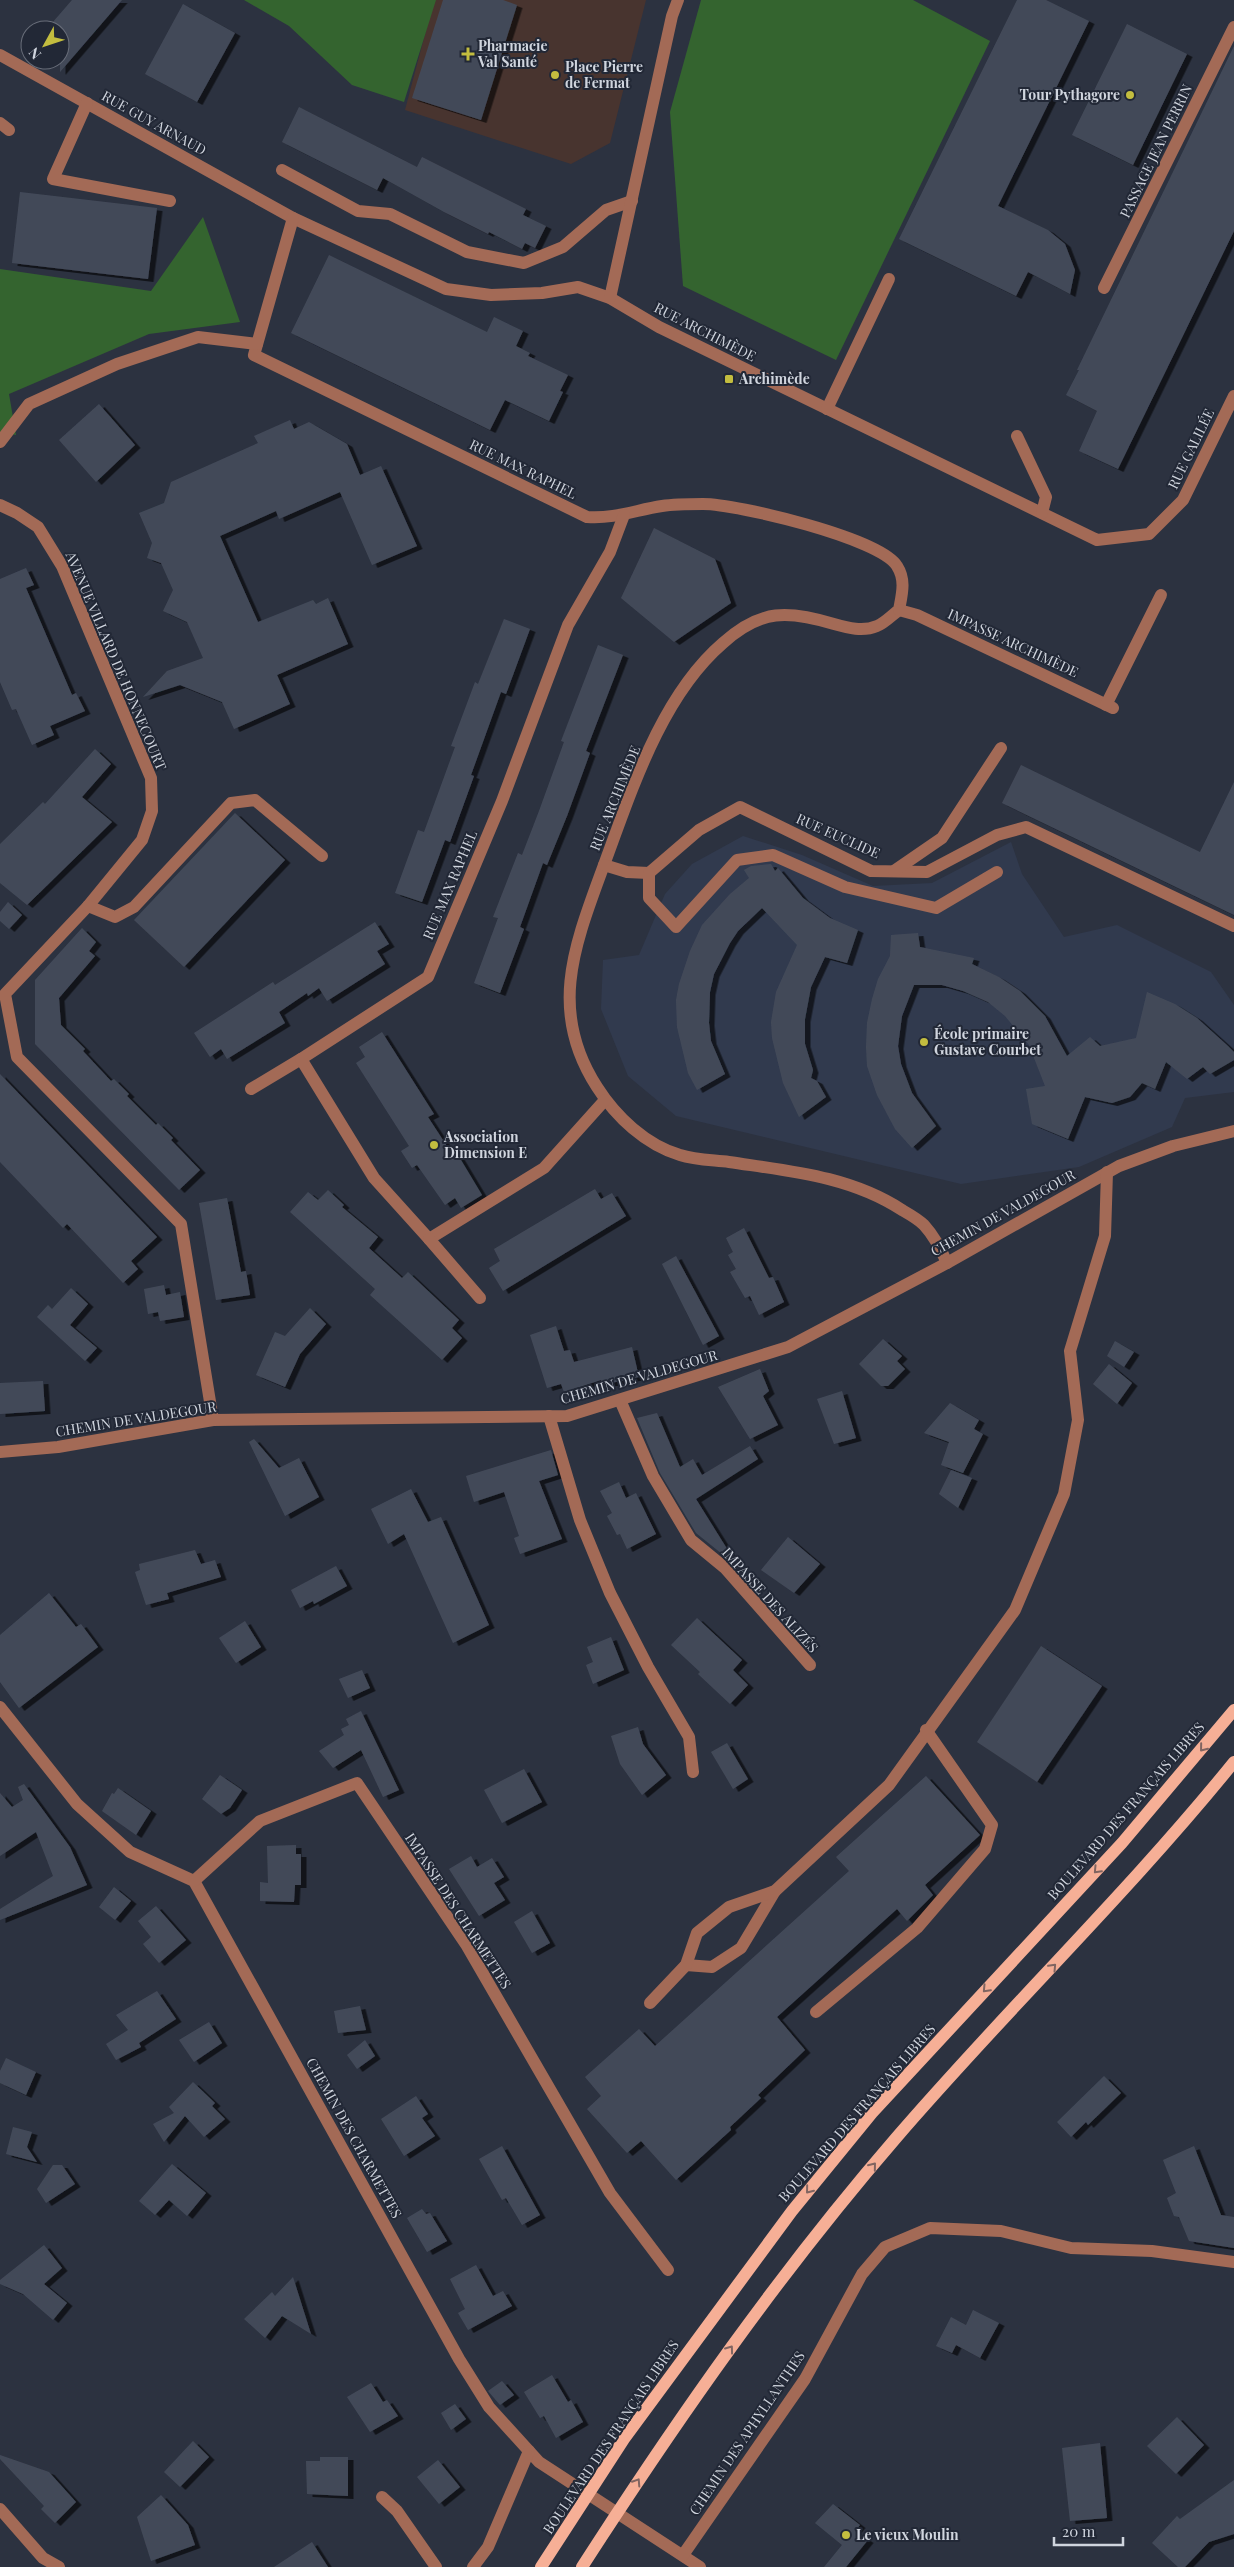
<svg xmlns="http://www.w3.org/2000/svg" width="1234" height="2567" font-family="'Playfair Display',serif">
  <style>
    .commercial { fill: #48342f }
    .built { fill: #313a4e }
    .green { fill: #34642f }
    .building { fill: #434a59; filter: url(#shadow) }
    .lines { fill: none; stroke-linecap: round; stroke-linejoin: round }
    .minor { stroke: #a36a56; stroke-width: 12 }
    .major { stroke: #f6af96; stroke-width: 12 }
    .oneway { stroke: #816561 }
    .poi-dot { fill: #c3bd3f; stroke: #222836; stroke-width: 2 }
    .labels { text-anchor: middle; stroke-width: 4; stroke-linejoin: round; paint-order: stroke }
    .poi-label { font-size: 14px; font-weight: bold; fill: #d0d5de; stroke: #222836; text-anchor: start }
    .street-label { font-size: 14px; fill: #d0d5de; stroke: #222836 }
  </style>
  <defs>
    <filter id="shadow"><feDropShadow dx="5.5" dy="3" stdDeviation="0" flood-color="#0009"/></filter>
  </defs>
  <rect width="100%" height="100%" fill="#2c3240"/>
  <!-- commercial -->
  <path class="commercial" d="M434,0h212l-36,143 -39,21 -166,-54z"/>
  <!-- built -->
  <path class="built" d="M743,836l59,19 71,31 59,-3 79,-41 11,32 42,63 53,-12 94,47 23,33v87l-49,6 -13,29 -93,40 -118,17 -285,-68 -48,-40 -27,-67 2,-49 36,-5 26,-61 27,-30z"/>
  <!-- green -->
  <g class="green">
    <path d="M244,0h192l-32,102 -52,-17 -63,-59z"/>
    <path d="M701,0h212l77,41 -154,319 -153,-74 -13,-174z"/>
    <path d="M203,217l37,105 -91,12 -140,60 7,41 -16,-3v-163l151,22z"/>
  </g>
  <!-- building -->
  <g class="building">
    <path d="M72,0h50l-62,72v-42h-14z"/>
    <path d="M443,0h60l14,5 -36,115 -69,-22z"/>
    <path d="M1017,0h29l43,21 -91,185 50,24 17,14 10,26 -5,24 -42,-22 -12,24 -117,-57z"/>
    <path d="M183,4l52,29 -38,69 -52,-28z"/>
    <path d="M1127,24l60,30 -54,111 -61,-30z"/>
    <path d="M1234,46v185l-116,238 -39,-18 18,-40 -31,-16 13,-25h-2z"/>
    <path d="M299,107l118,60 5,-10 104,52 -3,6 23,11 -11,22 -10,-5 -3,6 -33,-17 -1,2 -44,-22 -61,-34 -6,12 -95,-48z"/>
    <path d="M20,192l137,16 -9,71 -136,-16z"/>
    <path d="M329,255l158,77 7,-15 29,14 -7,15 14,7 -2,3 40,19 -8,16 3,1 -14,29 -44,-21 -15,30 -199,-97z"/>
    <path d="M99,404l36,41 -39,37 -37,-42z"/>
    <path d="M290,420l4,9 15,-7 38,22 13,31 21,-9 36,80 -45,19 -32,-73 -61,27 -3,-8 -56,25 38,86 55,-22 3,4 12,-6 20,46 -71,31 13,29 -56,25 -12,-27 -42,-17 -37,12 24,-26 36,-13 -16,-36 -24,-11 10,-21 -12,-27 -14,-5 5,-15 -13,-30 25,-10 7,-21 87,-39 -4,-7z"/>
    <path d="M654,528l61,31 16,44 -57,39 -53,-44z"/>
    <path d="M26,568l8,17 -8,3 46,107 4,-2 9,18 -35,15 4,9 -22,10 -16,-36 -4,1 -12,-28v-103z"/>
    <path d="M504,619l26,10 -24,65 -5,-2 -30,83 3,1 -24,66 -5,-2 -23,62 -27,-9 23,-63 6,2 31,-85 -4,-1 24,-64 3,2z"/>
    <path d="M598,645l25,10 -37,96 4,2 -23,63 -20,49 -4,-2 -23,64 4,2 -24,64 -26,-10 24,-65 -5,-1 25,-64 4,2 17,-44 25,-69 -3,-1z"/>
    <path d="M95,749l16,15 -29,33 30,25 -85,83 -27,-22v-39l43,-42 2,2z"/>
    <path d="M1021,765l179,87 34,-70v133l-232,-112z"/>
    <path d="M235,813l50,47 -101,107 -50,-47z"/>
    <path d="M771,864l4,7 3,-3 25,30 27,20 28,12 -11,33 -22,-6 -14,30 -6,32v25l8,26 -2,8 6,3 9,16 -27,20 -16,-34 -11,-45 -1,-16 5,-30 21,-47 -35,-37 -24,23 -8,12 -16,31 -4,18 -1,31 2,18 14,33 -28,16 -9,-17 -11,-46 -1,-27 3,-16 11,-33 12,-26 28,-31 19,-16 -5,-8 7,-4z"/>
    <path d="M8,902l14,13 -13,14 -9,-8v-9z"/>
    <path d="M375,922l14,22 -12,7 8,13 -58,37 -8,-13 -11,8 -1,-3 -28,19 6,11 -58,36 -6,-10 -11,8 -16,-24 79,-51 2,3z"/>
    <path d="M82,928l14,14 -7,9 6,5 -36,42 2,27 24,24 -2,2 28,30 3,-2 15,15 -2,2 29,29 2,-2 15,15 -2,2 29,30 -21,20 -144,-146v-64z"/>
    <path d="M918,933l2,14 54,11 -2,6 27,13 21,14 25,25 22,40 23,-19 10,9 36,-8 11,-46 28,12 22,14 31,28 6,6v8l-24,14 -7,-7 -16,12 -21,-17 -11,27 -13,-6 -12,14 -18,6 -27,-6 -17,42 -36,-15 -6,-35 19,-3 -16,-41 -24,-29 -17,-14 -25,-11 -21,-6h-28l-12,31 -4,30 3,18 11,29 24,33 -24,22 -17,-19 -18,-34 -10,-29 -1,-19 1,-24 5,-24 6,-20 12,-23 1,-21z"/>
    <path d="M382,1032l52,82 -6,3 26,40 4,-2 24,40 -21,13 -6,-10 -10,7 -28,-40 -5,3 -11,-17 8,-5 -53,-83 9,-6 -6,-10z"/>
    <path d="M0,1074l157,163 -26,24 7,8 -15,14 -56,-59 -4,4 -63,-66z"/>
    <path d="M595,1189l6,10 11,-6 14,23 -123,75 -14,-23 11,-7 -6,-12z"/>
    <path d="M328,1190l16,15 -2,2 36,30 -9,11 33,30 6,-6 51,48 -7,8 10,10 -20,22 -72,-65 5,-6 -85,-77 18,-20 10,8z"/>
    <path d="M227,1198l14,74 5,-1 4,24 -34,5 -17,-97z"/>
    <path d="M744,1228l25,50 4,-1 11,25 -25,13 -9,-19 -5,2 -15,-26 6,-3 -8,-14 5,-3 -7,-14z"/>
    <path d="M676,1256l43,80 -16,9 -41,-81z"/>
    <path d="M164,1285l2,10 14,-3 4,25 -24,4 -2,-9 -10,2 -4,-25z"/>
    <path d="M71,1288l17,16 -18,21 27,23 -12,13 -48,-44 11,-12 4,4z"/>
    <path d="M310,1308l16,16 -26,30 -15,33 -29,-12 19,-43 10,4z"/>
    <path d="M556,1326l8,25 6,-1 4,12 58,-15 7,30 -37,8 -1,-5 -37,12 -3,-8 -14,4 -17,-53z"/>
    <path d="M883,1339l19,17 -5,5 8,8 -17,17h-7l-22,-22z"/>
    <path d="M1115,1341l19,11 -10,15 -17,-11z"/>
    <path d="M1109,1364l23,19 -15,21 -24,-20z"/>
    <path d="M760,1369l9,22 -6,5 15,29 -28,14 -32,-52z"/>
    <path d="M43,1381l2,30 -45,3v-31z"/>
    <path d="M842,1391l14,47 -22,6 -17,-45z"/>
    <path d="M950,1403l29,17 -5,9 9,5 -20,39 -22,-8 8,-23 -25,-9z"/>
    <path d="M657,1413l23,54 13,-8 9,16 48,-29 8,13 -62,40 38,61 -2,2 -36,-29 -36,-60 -23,-55z"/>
    <path d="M254,1439l25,29 20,-10 20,39 -34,19 -36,-74z"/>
    <path d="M551,1450l7,25 -19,6 23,58 -42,15 -6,-16 5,-2 -15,-44 -30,10 -8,-26z"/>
    <path d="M951,1470l21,8 -14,30 -19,-14z"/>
    <path d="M619,1482l7,16 10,-5 20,41 -29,15 -7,-15 -3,1 -10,-19 5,-3 -12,-22z"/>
    <path d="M411,1489l17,33 13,-5 48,108 -36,18 -49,-109 -16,10 -17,-35z"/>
    <path d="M788,1537l32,27 -26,29 -33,-23z"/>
    <path d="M195,1550l6,14 14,-4 6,17 -54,16 2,6 -23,6 -11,-33 5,-2 -1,-6z"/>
    <path d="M336,1566l11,20 -33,18 -1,-3 -13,7 -9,-18z"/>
    <path d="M49,1593l27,34 5,-3 17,23 -79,61 -19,-26v-47z"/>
    <path d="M697,1618l45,42 -9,10 15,15 -18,19 -32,-30 2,-2 -29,-27z"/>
    <path d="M245,1621l16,26 -25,16 -17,-25z"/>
    <path d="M611,1637l13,33 -31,14 -7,-19 7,-3 -6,-15z"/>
    <path d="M1041,1646l61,40 -65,96 -60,-40z"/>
    <path d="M362,1670l8,18 -22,10 -9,-19z"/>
    <path d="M361,1711l38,79 -16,7 -22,-47 -28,18 -14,-17 25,-16 -3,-6 8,-4 -3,-6z"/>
    <path d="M638,1727l5,17 23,31 -24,20 -22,-31 -9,-28z"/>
    <path d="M727,1743l21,36 -15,10 -22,-37z"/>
    <path d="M524,1769l18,33 -40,21 -18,-33z"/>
    <path d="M220,1775l22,15 -12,18 -9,6 -19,-15z"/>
    <path d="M926,1776l54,59 -55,50 8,10 -26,26 -10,-12 -120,108 28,33 -47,45 3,3 -31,29 1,3 -55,50 -35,-39 -14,12 -40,-44 14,-13 -16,-19 54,-48 16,17 194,-175 -13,-14z"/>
    <path d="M24,1784l46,63 17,38 -87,35v-11l53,-33 -17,-44 -36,24v-63l12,14 11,-7 -5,-13z"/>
    <path d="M118,1788l33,23 -15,24 -34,-24 10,-18 2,1z"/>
    <path d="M296,1845v9h5v31h-6l-1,17 -34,-1v-19l8,1 -1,-37z"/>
    <path d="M471,1856l6,11 15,-9 12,19 -10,6 11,17 -26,16 -30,-47z"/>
    <path d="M114,1887l17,14 -16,19 -16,-13z"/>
    <path d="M156,1906l30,34 -27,23 -16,-19 8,-7 -13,-16z"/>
    <path d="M532,1911l18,32 -18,10 -18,-31z"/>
    <path d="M157,1991l19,28 -37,24 2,4 -25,13 -10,-16 22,-14 -12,-15z"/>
    <path d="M360,2006l6,24 -28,3 -4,-22z"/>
    <path d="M209,2022l13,21 -28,19 -15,-22z"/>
    <path d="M365,2040l10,16 -18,13 -10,-14z"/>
    <path d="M6,2058l30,14 -10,23 -26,-12v-12z"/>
    <path d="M1104,2076l17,17 -33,32 -2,-3 -15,15 -14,-15z"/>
    <path d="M193,2082l22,21 -3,3 13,13 -21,18 -19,-21 -21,26 -11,-18 21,-11 -5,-6z"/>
    <path d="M416,2096l12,18 -6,4 13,18 -31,20 -23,-37z"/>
    <path d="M13,2127l19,5 -5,15 10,15 -31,-8z"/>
    <path d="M502,2146l38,69 -18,10 -16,-27 -4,2 -23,-41z"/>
    <path d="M1194,2146l27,69 13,2v31l-45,-7 -10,-24 -5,-1 -7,-18 9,-5 -13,-33z"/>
    <path d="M172,2164l34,29 -19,23 -18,-16 -14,15 -16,-14z"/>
    <path d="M53,2165h9l13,19 -29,19 -9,-14z"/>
    <path d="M422,2209l4,5 4,-1 17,28 -20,11 -20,-34z"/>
    <path d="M44,2245l18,23 -18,16 23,19 -14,17 -30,-26 -23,-10v-4z"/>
    <path d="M476,2265l17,31 10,-5 9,15 -44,24 -10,-17 7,-4 -15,-30z"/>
    <path d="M293,2277l18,57 -29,-18 -17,22 -21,-19 28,-27 3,4z"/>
    <path d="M973,2310l26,13 -19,35 -24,-13 -4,8 -16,-7 15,-29 15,8z"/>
    <path d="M552,2375l16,27 3,-2 12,22 -27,16 -12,-22 -4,2 -16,-26z"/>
    <path d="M502,2381l12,14 -14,10 -12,-14z"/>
    <path d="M371,2383l12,19 4,-2 11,16 -28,16 -23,-35z"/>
    <path d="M455,2404l11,15 -15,11 -10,-17z"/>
    <path d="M1177,2417l27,28 -28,29 -29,-28z"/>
    <path d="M193,2441l16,16 -29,30 -16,-15z"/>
    <path d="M1100,2443l7,75 -37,3 -8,-73z"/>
    <path d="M0,2455l49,17 27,30 -21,21 -14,-14 3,-3 -44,-47z"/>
    <path d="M320,2457h28v39l-41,-2 -1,-33h14z"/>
    <path d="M438,2460l22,27 -21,17 -22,-27z"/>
    <path d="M1234,2480v54l-25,8 -24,25h-7l-26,-24 25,-27 3,3z"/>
    <path d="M161,2495l27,30 7,20 -44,16 -14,-44z"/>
    <path d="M833,2504l27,21 -5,6 13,9 -22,27h-22l18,-22 -27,-22z"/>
    <path d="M312,2542l16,25h-54z"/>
  </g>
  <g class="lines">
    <!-- minor -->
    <g class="minor">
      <path d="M0,55l293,163 153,71 45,6 51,-2 36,-6 32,11 49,29 438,213 52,-6 34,-34 51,-104"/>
      <path d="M87,103l-34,76 117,22"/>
      <path d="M0,123l9,7"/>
      <path d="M282,170l76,41 32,3 77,38 57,11 39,-16 43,-37 26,-9"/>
      <path d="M293,218l-39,137 333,162c27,2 49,-7 75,-11 13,-2 28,-2 41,-2 34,0 177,34 194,62 9,14 5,28 2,44 -7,5 -14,13 -22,16 -14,6 -29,2 -43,-2 -46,-14 -73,-15 -111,19 -64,55 -93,153 -122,230 -28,76 -52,140 -4,214 19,30 49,58 83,68 15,5 33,5 49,7 60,9 121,14 173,48 7,4 16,9 22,15 10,11 17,24 23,38"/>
      <path d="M1104,288l130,-261"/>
      <path d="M610,298l62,-282 6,-16"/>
      <path d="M827,409l62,-130"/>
      <path d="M1017,436l29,61 -4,16"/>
      <path d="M0,442l29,-38 88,-40 81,-27 59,7"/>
      <path d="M0,505l17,8 21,14 24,39 89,212 1,33 -10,29 -54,66 -83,88 12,63 164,167 32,196"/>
      <path d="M899,610l18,5 196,93"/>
      <path d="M1106,705l55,-110"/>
      <path d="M604,865l23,7 22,1 50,-43 41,-23 131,64 56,1 70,-37 29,-8 208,99"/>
      <path d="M894,871l48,-33 59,-90"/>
      <path d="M649,873v25l27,29 61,-67 36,-5 72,32 91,21 61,-36"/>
      <path d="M88,906l27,11 19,-10 97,-104 24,-3 67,56"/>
      <path d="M251,1089l50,-30"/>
      <path d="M605,1100l-61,68 -115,71 -55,-61 -73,-119 127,-82 74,-176 66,-176 42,-73 14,-37"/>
      <path d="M429,1239l51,59"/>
      <path d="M620,1400l33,76 38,64 34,28 85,97"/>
      <path d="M549,1416l31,104 30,73 38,74 41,70 4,35"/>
      <path d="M0,1452l58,-5 155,-27 354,-4 221,-69 159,-84 172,-97 54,-20 61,-15"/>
      <path d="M0,1707l77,97 53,48 64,29 265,478 30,48 50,55 161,105"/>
      <path d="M194,1881l66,-60 97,-38 110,163 143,247 58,77"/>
      <path d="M686,1965l26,2 29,-19 34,-57"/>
      <path d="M650,2003l36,-38 11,-32 32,-26 46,-16 114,-106 126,-175 49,-116 14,-74 -8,-69 35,-115 2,-64"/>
      <path d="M816,2012l101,-84 68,-79 7,-24 -66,-95"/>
      <path d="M382,2497l15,14 39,56"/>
      <path d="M0,2509l43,49 16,9"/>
      <path d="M683,2555l122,-176 57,-105 23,-27 45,-19 71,3 70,17 81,3 82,11"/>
      <path d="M473,2567l15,-20 41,-96"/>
    </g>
    <!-- major -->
    <g class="major">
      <path d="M541,2567l83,-128 168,-228 80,-98 250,-270 112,-133"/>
      <path d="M582,2567c96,-149 198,-295 314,-429 110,-128 232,-245 338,-376"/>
    </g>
  </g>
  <!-- one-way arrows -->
  <defs><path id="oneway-chevron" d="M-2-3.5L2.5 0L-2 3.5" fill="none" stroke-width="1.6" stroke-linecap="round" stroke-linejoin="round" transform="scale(1.25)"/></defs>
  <g class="oneway">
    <use href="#oneway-chevron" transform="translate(1203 1748) rotate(129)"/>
    <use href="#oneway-chevron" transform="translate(1097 1870) rotate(133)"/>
    <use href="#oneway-chevron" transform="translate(1053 1967) rotate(-47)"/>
    <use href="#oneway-chevron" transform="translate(986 1989) rotate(133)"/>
    <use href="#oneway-chevron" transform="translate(873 2166) rotate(-51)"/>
    <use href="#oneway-chevron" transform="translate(809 2190) rotate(129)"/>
    <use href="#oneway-chevron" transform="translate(730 2349) rotate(-54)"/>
    <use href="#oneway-chevron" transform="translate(637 2482) rotate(-57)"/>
  </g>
  <!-- markers -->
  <g class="poi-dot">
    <path d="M465.5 46.5h5v5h5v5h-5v5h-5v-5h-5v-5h5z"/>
    <circle cx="555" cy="75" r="5"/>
    <circle cx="1130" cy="95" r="5"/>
    <rect x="724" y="374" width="10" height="10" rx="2.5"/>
    <circle cx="924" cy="1042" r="5"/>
    <circle cx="434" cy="1145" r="5"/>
    <circle cx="846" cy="2535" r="5"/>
  </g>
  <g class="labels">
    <!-- poi labels -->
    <g class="poi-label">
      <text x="478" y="51">Pharmacie<tspan x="478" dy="16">Val Santé</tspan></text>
      <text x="565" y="72">Place Pierre<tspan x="565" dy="16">de Fermat</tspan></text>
      <text x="1120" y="100" text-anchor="end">Tour Pythagore</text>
      <text x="739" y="384">Archimède</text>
      <text x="934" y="1039">École primaire<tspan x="934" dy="16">Gustave Courbet</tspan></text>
      <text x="444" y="1142">Association<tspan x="444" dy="16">Dimension E</tspan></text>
      <text x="856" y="2540">Le vieux Moulin</text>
    </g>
    <!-- street labels -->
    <g class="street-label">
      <text transform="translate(154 123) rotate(29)" y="5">RUE GUY ARNAUD</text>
      <text transform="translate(1156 151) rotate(-64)" y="5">PASSAGE JEAN PERRIN</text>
      <text transform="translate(705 332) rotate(27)" y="5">RUE ARCHIMÈDE</text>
      <text transform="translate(1191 449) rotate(-64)" y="5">RUE GALILÉE</text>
      <text transform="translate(523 469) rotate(26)" y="5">RUE MAX RAPHEL</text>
      <text transform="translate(1013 643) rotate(25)" y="5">IMPASSE ARCHIMÈDE</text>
      <text transform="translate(116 661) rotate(67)" y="5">AVENUE VILLARD DE HONNECOURT</text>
      <text transform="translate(615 798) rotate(-68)" y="5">RUE ARCHIMÈDE</text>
      <text transform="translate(838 836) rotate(24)" y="5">RUE EUCLIDE</text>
      <text transform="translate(450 885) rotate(-67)" y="5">RUE MAX RAPHEL</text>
      <text transform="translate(1003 1213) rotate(-29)" y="5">CHEMIN DE VALDEGOUR</text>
      <text transform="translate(639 1377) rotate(-16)" y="5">CHEMIN DE VALDEGOUR</text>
      <text transform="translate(136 1419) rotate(-9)" y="5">CHEMIN DE VALDEGOUR</text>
      <text transform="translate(770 1600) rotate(48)" y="5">IMPASSE DES ALIZÉS</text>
      <text transform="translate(1126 1811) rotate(-49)" y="5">BOULEVARD DES FRANÇAIS LIBRES</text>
      <text transform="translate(458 1911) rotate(57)" y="5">IMPASSE DES CHARMETTES</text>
      <text transform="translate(857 2113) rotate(-49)" y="5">BOULEVARD DES FRANÇAIS LIBRES</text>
      <text transform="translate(354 2138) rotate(61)" y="5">CHEMIN DES CHARMETTES</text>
      <text transform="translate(747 2433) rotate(-56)" y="5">CHEMIN DES APHYLLANTHES</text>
      <text transform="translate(611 2437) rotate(-56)" y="5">BOULEVARD DES FRANÇAIS LIBRES</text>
    </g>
  </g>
  <!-- north arrow -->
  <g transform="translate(45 45) rotate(230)"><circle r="24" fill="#222836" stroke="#686d79"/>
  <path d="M0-4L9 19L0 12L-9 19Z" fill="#c3bd3f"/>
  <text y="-8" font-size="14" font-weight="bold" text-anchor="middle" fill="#d0d5de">N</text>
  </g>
  <!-- scale -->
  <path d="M1054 2537v8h69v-8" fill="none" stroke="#d0d5de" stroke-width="2.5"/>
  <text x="1062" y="2537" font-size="15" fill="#d0d5de" stroke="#222836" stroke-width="4" paint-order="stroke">20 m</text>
</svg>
